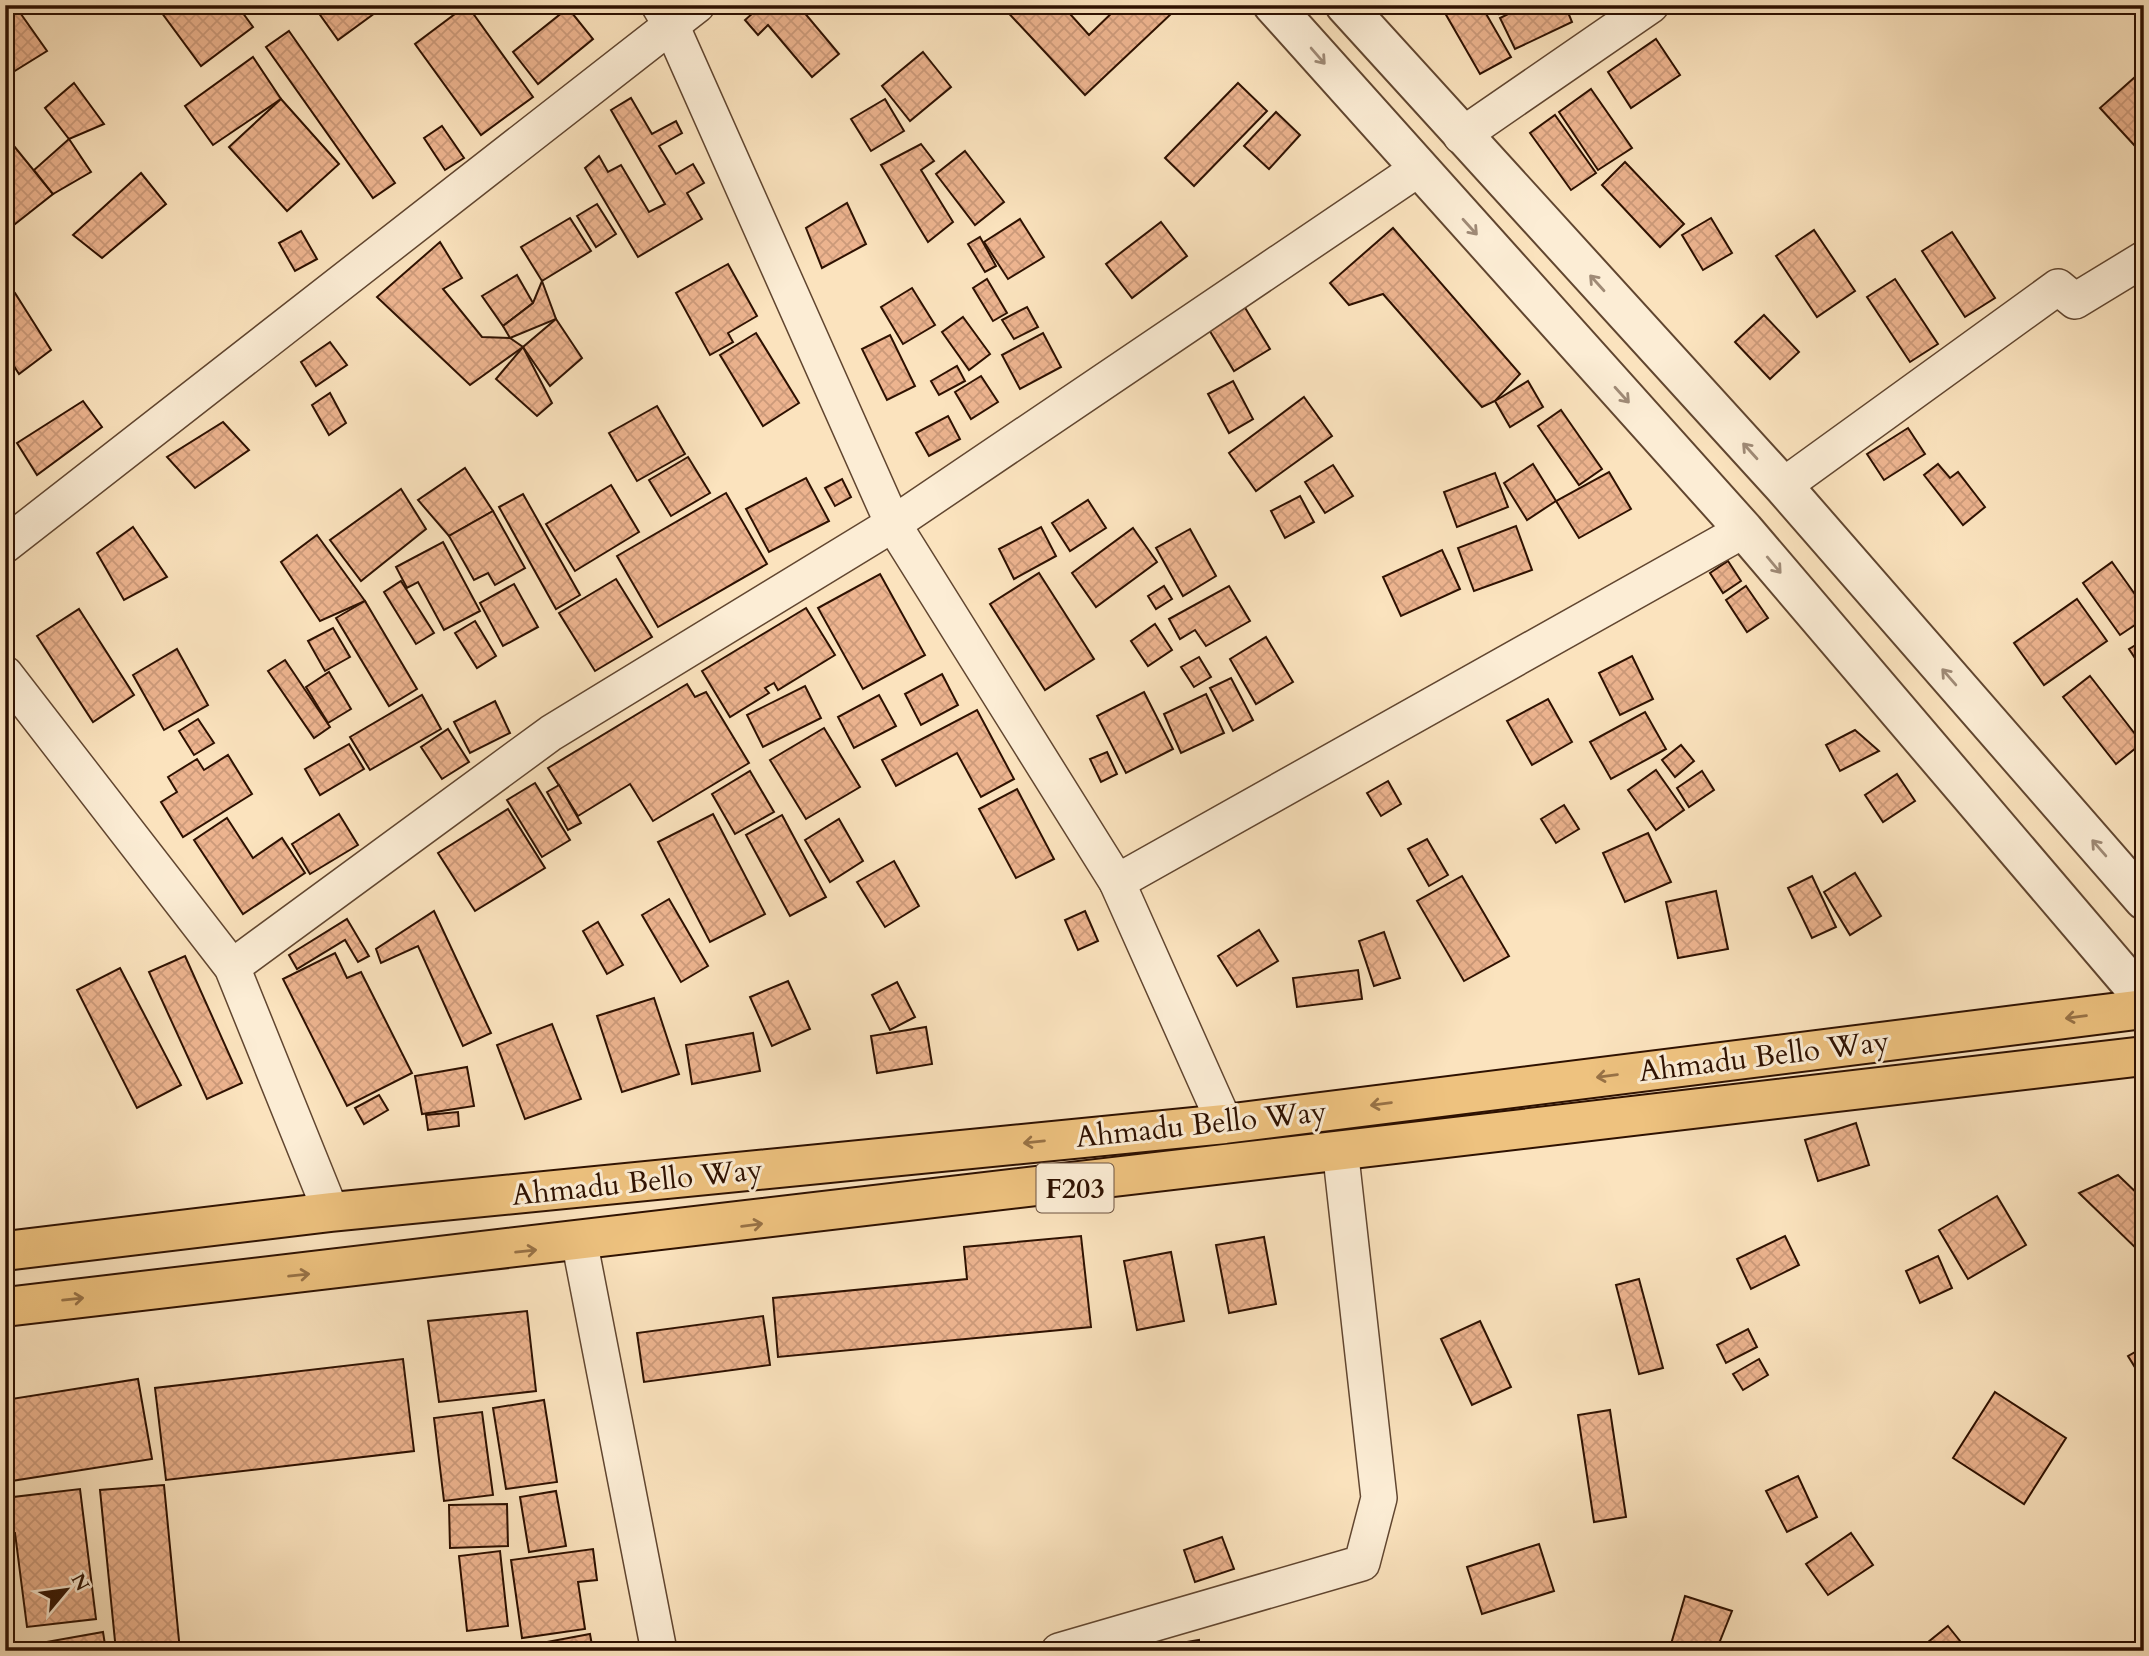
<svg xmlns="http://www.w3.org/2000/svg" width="2149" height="1656" font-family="Cardo,serif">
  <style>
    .building { fill: url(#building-cross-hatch); stroke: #2e1101; stroke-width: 2 }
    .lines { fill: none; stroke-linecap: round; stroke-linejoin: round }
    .minor-casing { stroke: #614630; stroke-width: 38 }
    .tertiary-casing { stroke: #614630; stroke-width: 42 }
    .primary-casing { stroke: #2e1101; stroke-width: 42 }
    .minor { stroke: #fcedd5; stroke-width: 35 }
    .tertiary { stroke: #fcedd5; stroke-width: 38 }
    .primary { stroke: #eec27f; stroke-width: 38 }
    .oneway { stroke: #9f8a76 }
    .oneway2 { stroke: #987246 }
    .labels { text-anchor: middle; stroke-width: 6; stroke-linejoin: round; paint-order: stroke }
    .shield { fill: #fcedd5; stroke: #6c5341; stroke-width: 2 }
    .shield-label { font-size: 28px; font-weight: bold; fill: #2e1101 }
    .street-label { font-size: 30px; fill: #2e1101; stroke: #fcedd5 }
  </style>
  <defs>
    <pattern id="building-cross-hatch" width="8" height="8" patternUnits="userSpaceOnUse" patternTransform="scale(1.75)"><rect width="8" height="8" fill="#edb48f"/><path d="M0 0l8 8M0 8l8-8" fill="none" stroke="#cc9a7a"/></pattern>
  </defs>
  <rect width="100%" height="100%" fill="#fbe3be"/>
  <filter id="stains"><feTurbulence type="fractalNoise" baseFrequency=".00286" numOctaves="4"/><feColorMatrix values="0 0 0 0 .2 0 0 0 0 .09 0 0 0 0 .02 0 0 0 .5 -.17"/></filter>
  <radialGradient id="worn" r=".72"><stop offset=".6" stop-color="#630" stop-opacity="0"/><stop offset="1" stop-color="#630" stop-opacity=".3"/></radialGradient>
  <!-- building -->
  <g class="building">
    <path d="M156,5h81l16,22 -52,39z"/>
    <path d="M313,5h57l5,8 -37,27z"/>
    <path d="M467,5l66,92 -52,38 -66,-91z"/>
    <path d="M762,5h36l41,49 -27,23 -44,-52 -10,10 -13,-15z"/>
    <path d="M1001,5h61l27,30 31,-30h43l8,9 -86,81z"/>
    <path d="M1458,5h23l30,52 -31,17 -35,-61z"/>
    <path d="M1494,5h20l-15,9z"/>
    <path d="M1527,5h38l7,17 -57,27 -15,-31z"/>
    <path d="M16,7l31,44 -42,26v-63z"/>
    <path d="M568,8l25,31 -55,45 -25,-32z"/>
    <path d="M289,31l106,152 -22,15 -107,-151z"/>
    <path d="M1656,39l24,36 -49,33 -23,-36z"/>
    <path d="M923,52l28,35 -41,34 -28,-35z"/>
    <path d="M253,57l28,42 -68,46 -28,-39z"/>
    <path d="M2144,69v69l-9,8 -35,-38z"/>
    <path d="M74,83l30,41 -35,15 -24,-31z"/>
    <path d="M1238,83l29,28 -73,75 -29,-28z"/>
    <path d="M1591,89l41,59 -34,22 -39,-58z"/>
    <path d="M631,98l21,36 24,-13 6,12 -23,13 17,28 17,-10 11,19 -17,10 15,26 -64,38 -53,-89 14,-12 9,16 13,-7 28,47 16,-8 -54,-94z"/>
    <path d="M281,99l58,65 -52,47 -58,-64z"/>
    <path d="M885,99l19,32 -33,20 -20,-32z"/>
    <path d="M1276,112l24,23 -31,34 -25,-23z"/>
    <path d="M1555,115l41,58 -25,17 -41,-57z"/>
    <path d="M442,126l22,32 -19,12 -21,-32z"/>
    <path d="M5,135l48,59 -48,38z"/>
    <path d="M69,139l22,33 -38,22 -19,-24z"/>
    <path d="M921,144l13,17 -13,9 32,52 -25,20 -47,-77z"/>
    <path d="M965,151l39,51 -29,23 -39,-51z"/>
    <path d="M1625,162l59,62 -24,23 -58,-62z"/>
    <path d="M141,173l25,31 -64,54 -29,-23z"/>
    <path d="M847,203l19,41 -44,24 -16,-40z"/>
    <path d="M597,204l19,30 -20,13 -19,-31z"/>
    <path d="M570,218l21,33 -49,30 -21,-34z"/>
    <path d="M1711,218l21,35 -29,17 -21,-35z"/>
    <path d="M1020,219l24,38 -36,22 -24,-37z"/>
    <path d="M1161,222l26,34 -55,42 -26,-34z"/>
    <path d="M1393,228l127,146 -25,27 -13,6 -99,-113 -34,11 -19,-22z"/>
    <path d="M1814,230l41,61 -38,26 -41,-61z"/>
    <path d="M301,231l16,28 -22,12 -16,-28z"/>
    <path d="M1952,232l43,66 -30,19 -43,-66z"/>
    <path d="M980,237l16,29 -11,6 -17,-28z"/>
    <path d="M440,242l22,36 -19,11 39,48 28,1 13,9 -53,38 -93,-88z"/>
    <path d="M728,264l29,52 -29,17 5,9 -23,13 -34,-62z"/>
    <path d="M517,275l16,28 -30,23 -21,-30z"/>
    <path d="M987,279l20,34 -14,8 -20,-33z"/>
    <path d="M1895,279l43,65 -28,18 -43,-65z"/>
    <path d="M542,281l14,38 -46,19 -7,-12 30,-23z"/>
    <path d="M912,288l23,37 -32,19 -22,-37z"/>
    <path d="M15,293l36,57 -32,24 -14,-22v-53z"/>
    <path d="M1244,306l26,43 -36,22 -26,-43z"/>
    <path d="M1027,307l11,20 -24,12 -12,-19z"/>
    <path d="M1764,315l35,37 -29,27 -35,-37z"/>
    <path d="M963,317l27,37 -21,16 -27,-38z"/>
    <path d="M556,319l26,39 -32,28 -27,-39z"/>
    <path d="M756,333l43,70 -36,23 -43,-71z"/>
    <path d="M1043,333l18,34 -41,22 -18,-34z"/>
    <path d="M890,335l25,51 -28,14 -25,-51z"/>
    <path d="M330,342l17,23 -31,21 -15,-24z"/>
    <path d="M523,347l29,56 -15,13 -41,-37z"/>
    <path d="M957,366l8,15 -26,14 -8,-14z"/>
    <path d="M981,376l17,26 -27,17 -16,-27z"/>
    <path d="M1233,381l20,38 -24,14 -21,-39z"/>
    <path d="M1528,381l15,26 -33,20 -15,-26z"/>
    <path d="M330,393l16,30 -17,12 -17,-30z"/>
    <path d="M1304,397l28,39 -76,55 -27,-38z"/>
    <path d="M83,401l19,26 -65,48 -20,-32z"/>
    <path d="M657,406l28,48 -48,27 -28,-48z"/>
    <path d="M1561,410l41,59 -23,16 -41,-59z"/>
    <path d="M948,416l12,23 -31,17 -13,-23z"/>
    <path d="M223,422l26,28 -54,38 -28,-31z"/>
    <path d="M1908,428l17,26 -41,26 -17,-26z"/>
    <path d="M688,457l22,36 -39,23 -22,-36z"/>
    <path d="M1533,464l23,37 -29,19 -23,-37z"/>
    <path d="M1938,464l12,14 8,-6 27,35 -22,18 -39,-50z"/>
    <path d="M1333,465l20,31 -28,17 -20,-31z"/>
    <path d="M465,468l28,43 -44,25 -31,-36z"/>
    <path d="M1609,472l22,37 -52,29 -23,-37z"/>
    <path d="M1495,473l13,34 -51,20 -13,-35z"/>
    <path d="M806,478l23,43 -60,31 -23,-43z"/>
    <path d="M842,479l9,18 -16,9 -10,-18z"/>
    <path d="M611,485l28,47 -64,39 -29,-47z"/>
    <path d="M401,489l25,40 -65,52 -31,-41z"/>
    <path d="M726,493l41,71 -109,63 -41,-71z"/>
    <path d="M523,494l57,101 -24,14 -57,-102z"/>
    <path d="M1300,496l14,26 -29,16 -14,-27z"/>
    <path d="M1088,500l18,28 -36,23 -18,-28z"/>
    <path d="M493,511l32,57 -30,17 -7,-12 -14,7 -25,-44z"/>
    <path d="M1516,526l16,44 -58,21 -16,-43z"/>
    <path d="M133,527l34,50 -43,23 -27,-47z"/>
    <path d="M1041,527l15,29 -42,23 -15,-30z"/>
    <path d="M1133,528l24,34 -61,45 -24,-34z"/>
    <path d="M1190,529l26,47 -33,20 -27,-48z"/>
    <path d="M317,535l48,66 -45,20 -39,-59z"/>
    <path d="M443,542l37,69 -36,19 -26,-48 -11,6 -11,-21z"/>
    <path d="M1442,550l18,39 -59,27 -18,-39z"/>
    <path d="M1728,561l13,20 -18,12 -13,-20z"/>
    <path d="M2112,562l32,45v12l-24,16 -37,-52z"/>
    <path d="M1039,573l55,86 -49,31 -55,-86z"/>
    <path d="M880,574l45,81 -62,34 -45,-81z"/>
    <path d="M616,579l36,58 -57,34 -36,-58z"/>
    <path d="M401,581l33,52 -18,11 -32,-52z"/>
    <path d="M514,584l24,43 -35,19 -23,-43z"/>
    <path d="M1164,586l8,13 -16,10 -8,-13z"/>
    <path d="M1229,586l21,35 -44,25 -11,-16 -15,9 -11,-20z"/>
    <path d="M1746,586l22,32 -21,14 -21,-32z"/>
    <path d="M2077,599l30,42 -63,44 -30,-42z"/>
    <path d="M365,601l52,88 -28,17 -53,-88z"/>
    <path d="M806,608l29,47 -57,35 -4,-7 -9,5 4,5 -39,24 -28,-46z"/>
    <path d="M79,609l55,86 -41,27 -56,-86z"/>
    <path d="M475,621l21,35 -19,12 -22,-35z"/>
    <path d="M1155,624l17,26 -24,16 -17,-25z"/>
    <path d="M333,628l17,29 -25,14 -17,-30z"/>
    <path d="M1266,637l27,45 -37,22 -26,-45z"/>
    <path d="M2144,640v32l-15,-23z"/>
    <path d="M177,649l31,56 -44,25 -31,-55z"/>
    <path d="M1632,656l21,43 -33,16 -21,-42z"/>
    <path d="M1199,657l12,20 -17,10 -13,-20z"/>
    <path d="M285,660l45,67 -16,11 -46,-67z"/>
    <path d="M329,672l22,37 -23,14 -22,-36z"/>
    <path d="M942,674l16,31 -37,20 -16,-31z"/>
    <path d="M2090,676l52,67 -26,21 -53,-67z"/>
    <path d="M1231,678l22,42 -20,11 -23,-43z"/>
    <path d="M687,684l8,13 11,-5 43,71 -96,58 -23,-37 -52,32 -30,-48z"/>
    <path d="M805,686l16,32 -58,29 -16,-32z"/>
    <path d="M1144,692l29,57 -47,24 -29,-57z"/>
    <path d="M1206,694l18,39 -43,20 -17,-39z"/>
    <path d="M422,695l19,34 -71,41 -20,-33z"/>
    <path d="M879,695l17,31 -42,22 -16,-31z"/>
    <path d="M1548,699l24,43 -40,23 -25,-44z"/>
    <path d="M495,701l15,32 -40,20 -16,-31z"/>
    <path d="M977,710l37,69 -33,18 -24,-44 -61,33 -14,-26z"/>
    <path d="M1645,712l21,37 -55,30 -21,-37z"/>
    <path d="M198,719l16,24 -20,12 -15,-24z"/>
    <path d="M824,728l36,59 -54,32 -36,-59z"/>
    <path d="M448,729l21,33 -27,17 -21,-32z"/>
    <path d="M1855,730l24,21 -39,20 -14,-26z"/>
    <path d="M349,744l15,25 -44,26 -15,-26z"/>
    <path d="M1681,745l13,16 -19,16 -13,-17z"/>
    <path d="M1107,752l10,22 -16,8 -11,-23z"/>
    <path d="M228,755l24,39 -69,43 -22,-35 16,-10 -9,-15 29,-18 7,11z"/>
    <path d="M1656,770l28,40 -28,20 -28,-40z"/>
    <path d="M750,771l24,41 -39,22 -23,-40z"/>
    <path d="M1702,771l12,19 -25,17 -12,-19z"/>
    <path d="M1897,774l18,27 -32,21 -18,-27z"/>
    <path d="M1388,781l13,23 -20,12 -14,-23z"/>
    <path d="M535,783l35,57 -28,17 -35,-57z"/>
    <path d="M559,785l22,38 -13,7 -21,-38z"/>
    <path d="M1017,789l37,70 -38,19 -37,-69z"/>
    <path d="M1564,805l15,24 -23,14 -15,-24z"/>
    <path d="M508,809l37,59 -70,43 -37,-58z"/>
    <path d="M339,814l19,31 -48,29 -18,-30z"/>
    <path d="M713,814l52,100 -55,28 -52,-100z"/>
    <path d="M782,815l44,82 -36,19 -44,-81z"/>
    <path d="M227,818l26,40 29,-20 23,35 -62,41 -49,-74z"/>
    <path d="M839,819l24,42 -33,21 -25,-42z"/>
    <path d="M1648,833l23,49 -46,20 -22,-49z"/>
    <path d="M1427,839l21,36 -19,11 -21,-37z"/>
    <path d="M894,861l25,45 -34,21 -28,-45z"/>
    <path d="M1855,873l26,43 -31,19 -26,-43z"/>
    <path d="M1462,876l47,80 -45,25 -47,-80z"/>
    <path d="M1812,876l24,51 -24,11 -24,-50z"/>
    <path d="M1716,891l12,58 -50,9 -12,-56z"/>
    <path d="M669,899l39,67 -27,16 -39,-67z"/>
    <path d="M434,911l57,122 -28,13 -45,-100 -37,17 -5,-14z"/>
    <path d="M1085,911l13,30 -20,9 -13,-30z"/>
    <path d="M347,919l22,37 -11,6 -13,-22 -48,29 -8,-14z"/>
    <path d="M598,922l25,43 -16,9 -24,-43z"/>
    <path d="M1259,930l19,31 -41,25 -19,-30z"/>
    <path d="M1384,932l16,46 -26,8 -15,-45z"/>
    <path d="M335,953l12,25 14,-6 51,101 -65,33 -64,-127z"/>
    <path d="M185,956l57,127 -35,16 -58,-127z"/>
    <path d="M120,968l61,117 -44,23 -60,-118z"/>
    <path d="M1358,970l4,29 -65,8 -4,-29z"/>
    <path d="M788,981l22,48 -38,17 -22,-49z"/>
    <path d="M897,982l18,35 -25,13 -18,-35z"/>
    <path d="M654,998l25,76 -57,18 -25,-76z"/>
    <path d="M552,1024l29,75 -56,20 -28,-74z"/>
    <path d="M926,1027l6,37 -55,9 -6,-37z"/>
    <path d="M753,1033l7,38 -68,13 -6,-39z"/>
    <path d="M467,1067l7,39 -52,8 -7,-38z"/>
    <path d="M379,1095l9,15 -24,14 -9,-16z"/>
    <path d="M458,1112l1,14 -31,4 -2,-15z"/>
    <path d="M1856,1123l13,42 -51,16 -13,-41z"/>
    <path d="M2118,1175l26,25v56l-65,-63z"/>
    <path d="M1997,1196l29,49 -58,34 -29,-49z"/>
    <path d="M1081,1236l10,91 -313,30 -5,-59 194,-19 -3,-32z"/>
    <path d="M1785,1236l14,29 -48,24 -14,-30z"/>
    <path d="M1264,1237l12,67 -47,9 -13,-68z"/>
    <path d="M1171,1252l13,69 -47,9 -13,-69z"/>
    <path d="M1938,1256l14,32 -32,15 -14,-32z"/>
    <path d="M1639,1279l24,89 -24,6 -23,-89z"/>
    <path d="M527,1311l9,80 -97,11 -11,-81z"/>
    <path d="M763,1316l7,49 -126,17 -7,-49z"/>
    <path d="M1480,1321l31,66 -39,18 -31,-66z"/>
    <path d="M1748,1329l9,18 -31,16 -9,-18z"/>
    <path d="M2144,1347v35l-16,-26z"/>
    <path d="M403,1359l11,92 -248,29 -11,-92z"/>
    <path d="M1759,1359l9,16 -25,15 -10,-16z"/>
    <path d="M138,1379l14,80 -147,23v-82z"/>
    <path d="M1995,1392l71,46 -42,66 -71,-46z"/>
    <path d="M544,1400l13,82 -51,7 -13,-81z"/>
    <path d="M1610,1410l16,107 -32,5 -16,-107z"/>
    <path d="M482,1412l11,83 -49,6 -10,-83z"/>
    <path d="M1798,1476l19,41 -30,15 -21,-41z"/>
    <path d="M164,1485l16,166h-64l-16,-161z"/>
    <path d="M80,1489l16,130 -69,8 -12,-94 -10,1v-36z"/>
    <path d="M556,1491l10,55 -37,6 -9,-55z"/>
    <path d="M507,1504l1,42 -58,2 -1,-43z"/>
    <path d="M1851,1533l22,32 -45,30 -22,-31z"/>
    <path d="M1222,1537l12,32 -39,13 -11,-32z"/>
    <path d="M1539,1544l15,47 -72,23 -15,-47z"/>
    <path d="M593,1549l4,31 -19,2 7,47 -63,9 -11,-78z"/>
    <path d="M500,1551l8,75 -41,5 -8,-75z"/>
    <path d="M1685,1596l47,15 -16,40h-47z"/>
    <path d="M1948,1626l20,25h-51z"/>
    <path d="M103,1632l3,19h-70l-1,-7z"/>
    <path d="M590,1634l3,17h-56l-1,-7z"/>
    <path d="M1199,1640l1,11h-66z"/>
    <path d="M529,1646v5h-39z"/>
  </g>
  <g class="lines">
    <!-- minor casing -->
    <g class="minor-casing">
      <g id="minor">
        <path d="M659,5l12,20 222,499 224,358 108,242"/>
        <path d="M1461,136l190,-131"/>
        <path d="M1783,486l275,-199 17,14 69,-42"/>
        <path d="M5,545l692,-540"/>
        <path d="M5,674l227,293 99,245"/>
        <path d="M1117,882l627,-352"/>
        <path d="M232,967l319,-234 342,-209 525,-355"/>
        <path d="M580,1245l79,406"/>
        <path d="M1059,1651l303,-88 17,-65 -38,-341"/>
      </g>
    </g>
    <!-- tertiary casing -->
    <g class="tertiary-casing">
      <g id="tertiary">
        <path d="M1273,5l471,525 400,469"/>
        <path d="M1345,5l438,481 361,414"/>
      </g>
    </g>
    <!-- primary casing -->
    <g class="primary-casing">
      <g id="primary">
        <path d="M5,1251l326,-39 894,-88 919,-115"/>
        <path d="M5,1307c714,-77 1427,-162 2139,-251"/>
      </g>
    </g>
    <!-- minor -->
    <use href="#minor" class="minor"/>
    <!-- tertiary -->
    <use href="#tertiary" class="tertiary"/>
    <!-- primary -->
    <use href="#primary" class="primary"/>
  </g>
  <!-- one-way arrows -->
  <defs><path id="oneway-shaft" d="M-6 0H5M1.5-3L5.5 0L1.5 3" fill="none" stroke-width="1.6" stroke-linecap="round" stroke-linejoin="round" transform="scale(1.75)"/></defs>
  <g class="oneway">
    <use href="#oneway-shaft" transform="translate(1318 56) rotate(49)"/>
    <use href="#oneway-shaft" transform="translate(1470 227) rotate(48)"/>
    <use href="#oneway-shaft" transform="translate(1597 283) rotate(-132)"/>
    <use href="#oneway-shaft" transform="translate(1622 395) rotate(48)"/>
    <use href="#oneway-shaft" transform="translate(1750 451) rotate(-132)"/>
    <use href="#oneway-shaft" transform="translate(1774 565) rotate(50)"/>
    <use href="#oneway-shaft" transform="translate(1949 677) rotate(-131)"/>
    <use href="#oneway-shaft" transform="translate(2099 848) rotate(-131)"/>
  </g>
  <g class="oneway2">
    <use href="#oneway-shaft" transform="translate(2076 1017) rotate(173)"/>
    <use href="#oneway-shaft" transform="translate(1607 1076) rotate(173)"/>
    <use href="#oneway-shaft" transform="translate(1381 1104) rotate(173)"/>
    <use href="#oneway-shaft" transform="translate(1034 1142) rotate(174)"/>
    <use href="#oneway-shaft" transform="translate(752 1225) rotate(-7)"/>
    <use href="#oneway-shaft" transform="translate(526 1251) rotate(-6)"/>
    <use href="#oneway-shaft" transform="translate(299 1275) rotate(-6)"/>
    <use href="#oneway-shaft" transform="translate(73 1299) rotate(-6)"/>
  </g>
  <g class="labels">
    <!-- shield labels -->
    <rect class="shield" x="1036.5" y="1163.5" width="77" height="49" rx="5"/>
    <g class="shield-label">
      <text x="1075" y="1198">F203</text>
    </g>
    <!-- street labels -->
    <g class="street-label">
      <text transform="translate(1764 1056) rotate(-7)" y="10">Ahmadu Bello Way</text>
      <text transform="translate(1201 1124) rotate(-6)" y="10">Ahmadu Bello Way</text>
      <text transform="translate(637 1182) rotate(-6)" y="10">Ahmadu Bello Way</text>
    </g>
  </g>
  <!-- margin -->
  <rect width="2149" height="1656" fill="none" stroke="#fbe3be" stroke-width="28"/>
  <rect x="7" y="7" width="2135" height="1642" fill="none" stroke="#2e1101" stroke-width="3.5"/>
  <rect x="14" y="14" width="2121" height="1628" fill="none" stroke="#2e1101" stroke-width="2"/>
  <!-- north arrow -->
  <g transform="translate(66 1590) rotate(61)" stroke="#fcedd5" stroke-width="5" paint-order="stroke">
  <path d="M0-5L12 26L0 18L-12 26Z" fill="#2e1101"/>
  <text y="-10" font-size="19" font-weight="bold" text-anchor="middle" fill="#2e1101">N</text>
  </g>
  <rect width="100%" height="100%" filter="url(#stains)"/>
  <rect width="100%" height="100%" fill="url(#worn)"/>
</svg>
